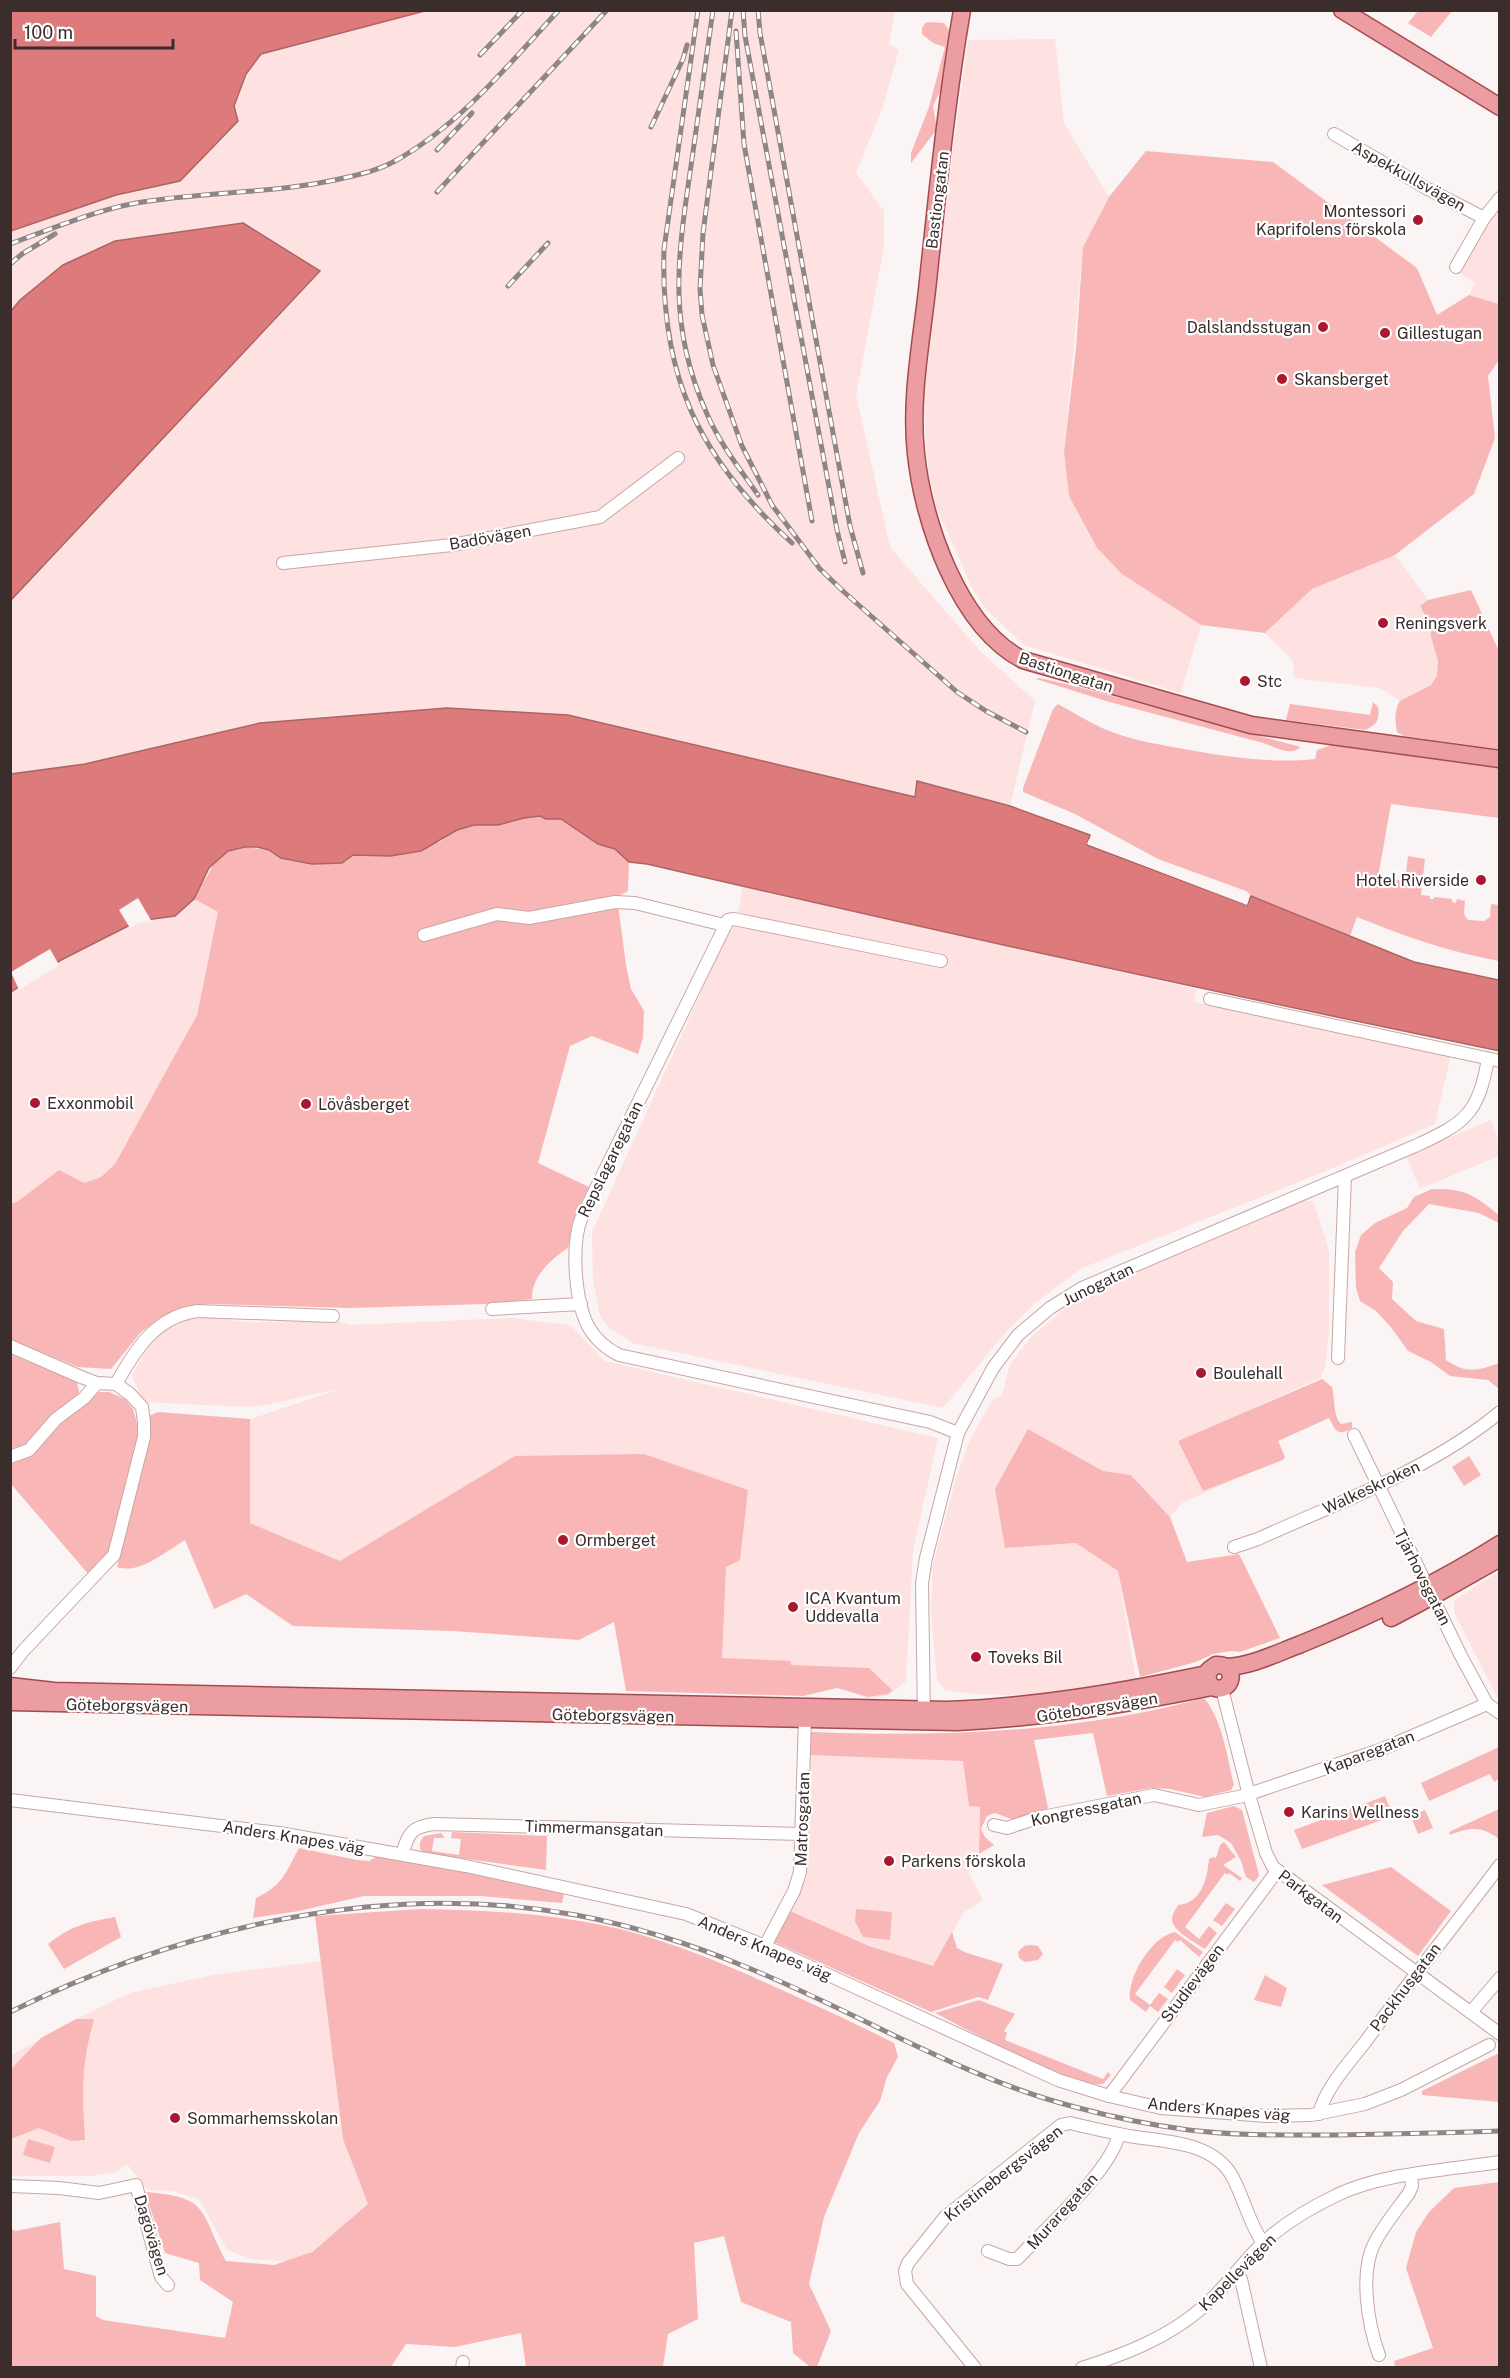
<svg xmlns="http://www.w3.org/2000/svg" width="1510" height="2378" font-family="'Public Sans',sans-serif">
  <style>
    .built { fill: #fde2e1 }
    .green { fill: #f8b7b6 }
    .water { fill: #dd7b7c; stroke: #ac6464; stroke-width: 1.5 }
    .pier { fill: #fbf4f4 }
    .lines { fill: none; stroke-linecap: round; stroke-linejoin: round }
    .minor-casing { stroke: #c8a6a5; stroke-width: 14 }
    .major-casing { stroke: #a44b4f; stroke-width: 19 }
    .minor { stroke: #fff; stroke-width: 12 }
    .major { stroke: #eb9da1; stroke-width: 16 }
    .rail-casing { stroke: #8f8584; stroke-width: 5 }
    .rail { stroke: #fff; stroke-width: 3; stroke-dasharray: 9; stroke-linecap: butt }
    .poi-dot { fill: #ac1730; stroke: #fff; stroke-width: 2 }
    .labels { text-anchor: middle; stroke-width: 4.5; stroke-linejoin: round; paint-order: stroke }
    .street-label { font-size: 16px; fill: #3a2d2c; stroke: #fff }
    .poi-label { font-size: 16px; fill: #3a2d2c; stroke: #fff; text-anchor: start }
  </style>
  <rect width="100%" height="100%" fill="#fbf4f4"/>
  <!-- built -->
  <g class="built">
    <path d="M421,11h474l-6,33 10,6 -16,56 -27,67 28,38v36l-28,148 34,152 89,103 56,51 -25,105 -93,-24 -1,15 -348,-82 -121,-7 -131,9 -231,47 -74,10v-174l308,-329 -299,29 -9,10v-79l105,-36 64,-14 58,-60 -4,-15 12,-32 15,-20z"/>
    <path d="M1055,39l9,84 45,74 -26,50 -19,205 5,44 28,52 25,26 79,51 -20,68 -157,-48 -40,-38 -12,-19 -36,-82 -5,-21 -5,-31 -2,-53 17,-163 27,-198z"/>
    <path d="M1499,202v102l-30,-9 6,-12 -17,-11z"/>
    <path d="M1395,555l33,45 -8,6 11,21v10l7,24 -1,14 -6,10 -31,16 -20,-13 -86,-10 -1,-17 -28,-28 47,-44z"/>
    <path d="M743,886l453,103 -2,13 257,53 -16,69 -114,49 -239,95 -49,37 -27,27 -63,76 -311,-65 -25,-17 -7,-10 -7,-36 -1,-48 147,-323z"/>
    <path d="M194,899l24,13 -21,103 -82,149 -14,13 -17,6 -73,49v-240l50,-32 77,-39z"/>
    <path d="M1491,1120l8,20v16l-79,33 -14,-33z"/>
    <path d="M1302,1200l12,2 15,49v80l-4,36 -5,11 -64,29 24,52 -98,44 -12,14 -39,-42 -28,-4 -75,-42 -23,119 71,-5 42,28 18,109 -100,16 -63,-2 -28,-4 -8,-10 -6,-70 2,-46 23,-86 13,-36 23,-42 10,-5 8,-31 22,-28 38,-32 16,-10z"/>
    <path d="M215,1318l33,4 87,-1 16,4 160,-7 59,7 35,36 333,77 -25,113 -7,130 -17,14 -10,2 -13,1 -20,-10 -12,-1 -131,3 -188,-234 -175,105 -90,-38v-104l93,-31 -77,17 -17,2 -106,-5 -11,-27 20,-36 15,-11 21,-9z"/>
    <path d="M1499,1571v130l-45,-89v-11z"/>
    <path d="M810,1755l153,5 6,46 11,1 -1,47 -9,6 1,3 -2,11 14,26 -19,12 -31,55 -64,-21 -79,-35 14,-36 3,-17z"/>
    <path d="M321,1961l22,178 111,-43 -85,109 -71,57 -48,-3 -23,-9 -28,-51 -27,-8 -25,-1 -20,-26 -11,8 -25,4h-80l-1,-120 66,-37 54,-26 83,-18z"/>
  </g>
  <!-- green -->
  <g class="green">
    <path d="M1418,11v-1l34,1 -21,26 -23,-14z"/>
    <path d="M929,22l15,1 8,11 -6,45 -13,27 4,23 -26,34v-10l18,-46 16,-60 -12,-4 -11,-9v-6l3,-5z"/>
    <path d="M1146,151l127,11 144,106 20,47 32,-20 30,9v56l-11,16 7,62 -21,56 -79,61 -83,34 -47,44 -64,-8 -79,-51 -25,-26 -28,-52 -5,-44 12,-104 7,-101 26,-50z"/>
    <path d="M1471,590l28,61v98l-95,-13 -7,-4c-2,-10 -3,-22 3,-31l31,-16 6,-10 1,-14 -7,-24v-10l-11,-21 8,-6z"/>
    <path d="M1039,678l36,8 226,61c-11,10 -25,0 -38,-4l-157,-42 -70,-22z"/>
    <path d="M1373,702l5,5c2,12 -1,18 -13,23l-79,-10 4,-16 80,11z"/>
    <path d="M1058,704c15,8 29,17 44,24 24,11 50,15 76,20 44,8 91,16 137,11l2,-9 14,-5 11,1 157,20v52l-108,-14 -13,73 27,4 3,-25 17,3 -4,36 9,1v3h4v-2l18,2v3l4,1 1,-4 8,2 -1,13 4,6 16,1 6,-4 1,-13 8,1v56c-50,-9 -95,-25 -142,-44l-7,19 -97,-39 -7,-6 -88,-32 -83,-45 -52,-22v-4l30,-79z"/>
    <path d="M540,816l6,3h15l37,25 18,6 13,12 -1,29 -11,6 9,68 5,24 13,22 -1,27 -5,16 -46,-18 -22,10 -32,117 51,24 -16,33 -5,28c-17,11 -37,29 -36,51l-46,5 -136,4 -142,-4 -25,4 -24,11 -18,13 -30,37 -33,-2 -67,-27 -1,-136 7,-2 42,-32 25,13 17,-6 14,-13 82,-149 21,-103 -24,-13 22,-39 12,-9 17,-4 24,3 12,8 80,-4 79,-12 17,-13 17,-4h24l26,-7z"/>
    <path d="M1432,1189c33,-1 42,6 67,26v8l-20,-10 -50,-9 -26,27 -24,37 14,14 -1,17 24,22 28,8 2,31c21,14 30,11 53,3v26l-11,-9 -38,-4 -19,-14 -23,-11 -18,-25 -14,-15 -16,-10 -4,-13 -1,-36 6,-17 14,-12 32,-15 7,-11z"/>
    <path d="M10,1354l67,28 3,15 -51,49 -19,7z"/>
    <path d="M1322,1379l10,8c3,11 1,29 9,37l11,-2v6c-15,9 -16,3 -23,-10l-51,23 7,16 -2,3 -80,31 -25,-50z"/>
    <path d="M96,1392h13l16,7 8,10 7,25 -29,119 -21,23 -79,-92 -1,-23z"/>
    <path d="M158,1412l92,7v104l90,38 175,-105 129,-2 104,36 -8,70 -14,7 -4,91 69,3v4l78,3 23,22 -4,4 -20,3 -31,-9 -34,8 -177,-5 -12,-69 -35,18 -127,-9 -159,-5 -47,-32 -32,15 -29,-69c-19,11 -45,35 -68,27l32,-151z"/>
    <path d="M1028,1429l75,42 28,4 39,42 17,45 52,-8 41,84 -40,14 -9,-1 -18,3 -17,8 -56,15 -22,-106 -42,-28 -71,5 -10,-59z"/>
    <path d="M1469,1456l12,19 -17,11 -12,-19z"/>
    <path d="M1200,1699h5c18,23 22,58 29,86l-3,5 -26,7 -35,-8 -19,-1 -44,8 -14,-63 -59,7 14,68 -4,4 -30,8 -19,-7 -8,3 -6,13 4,8 9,8 -15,9 1,-47 -11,-1 -6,-45 -153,-6 1,-23c130,5 262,1 389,-33z"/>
    <path d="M1499,1747v32l-5,3 -4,-8 -61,27 -8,-18z"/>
    <path d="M1385,1796l8,20 -91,33 -8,-19z"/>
    <path d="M1234,1806l8,4 16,61 1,5 -5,6 -8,-5 -5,-16 -10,-18 -13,-8 -16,2 5,-24z"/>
    <path d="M1499,1809v30c-17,-13 -29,-12 -49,-4l-1,-3z"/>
    <path d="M1425,1810l8,18 -15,6 -7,-18z"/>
    <path d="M452,1832l95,4 -1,34 -121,-17 -5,-4v-7l4,-6 17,-3 4,5h-11l-2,13 27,4 2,-16 -10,-1z"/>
    <path d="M1224,1842l12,15 -13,8 19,13 -2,3 -11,-8 -1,2 -3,-2 -40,54 14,12 10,-13 8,7 -12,16c-9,-6 -33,-18 -33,-30 0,-5 4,-10 6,-14 24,-2 29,-26 31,-46l4,-2 3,1 4,-13z"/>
    <path d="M299,1848l58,12 12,1 10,-6 23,3 162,35 -2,10 -82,-7h-116l-65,15 -46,7 3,-20c28,-14 29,-24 43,-50z"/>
    <path d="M1391,1867l60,44 -33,45 -96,-71z"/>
    <path d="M1226,1903l9,6 -13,17 -9,-6z"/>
    <path d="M420,1909c61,1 122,4 182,16 67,14 130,42 193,71 33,15 66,30 99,47l4,14 -11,20 -7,24 -21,32 -35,84 -15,67 22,47 -14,36h-7l-17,-14 -2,-31 -50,-20 -17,-66 -30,7 4,76 -30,15 -5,33h-137l-5,-34 -66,14 -49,-3 -15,23 -376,1 -4,-3v-136l5,2 44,-9 4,47 32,7v40l7,4 122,18 8,-36 -33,-22 -1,-17 -34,-10 -20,-61c66,5 54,19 81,69l48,4 38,-13 56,-48 -25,-65 -28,-223z"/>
    <path d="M856,1909l36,3 -2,28 -27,-3 -8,-16z"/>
    <path d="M790,1911l79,35 64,20 19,-34 5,16 10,5 36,11 -15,36 -10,-3 -47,15 -157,-70z"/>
    <path d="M115,1917l6,20 -57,32 -16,-25c22,-18 39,-22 67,-27z"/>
    <path d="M1175,1932l28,20 -4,5 -19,-17 -2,2 -3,-2 -40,54 15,11 9,-12 9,6 -10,13 -8,-6 -4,6 -16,-12c-3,-23 22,-64 45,-68z"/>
    <path d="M1030,1945l8,1 5,8 -5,6 -13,2 -6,-4 -1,-6 6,-6z"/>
    <path d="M1177,1969l8,6 -13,18 -8,-6z"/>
    <path d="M1265,1975l22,13 -6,19 -27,-7z"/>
    <path d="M979,2000l36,14 -11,17 3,2 -2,7 98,39 5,-7 3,3 -8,9c-27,5 -139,-56 -168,-71z"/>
    <path d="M76,2019h18c-13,46 -12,74 -9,121l-14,1 -32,-13 -28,11v-70l30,-31z"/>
    <path d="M1499,2053v49l-77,-7v-4z"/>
    <path d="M28,2139l27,8 -5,16 -27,-8z"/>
    <path d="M1499,2182v185h-104l-1,-6 39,-13 -27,-80 10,-36 13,-20 25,-24z"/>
  </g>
  <!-- water -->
  <g class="water">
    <path d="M11,10h414v1l-164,43 -15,20 -12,32 4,15 -58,60 -64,14 -105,36z"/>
    <path d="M243,223l77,48 -309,329v-289l9,-11 43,-35 52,-24z"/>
    <path d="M447,708l121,7 347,82 2,-16 93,25 80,29 -3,10 160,60 4,-9 163,66 85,18 1,71c-286,-59 -570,-121 -853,-187l-18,-2 -14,-13 -17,-5 -37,-25h-15l-6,-3 -16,2 -26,7h-24l-17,5 -36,21 -31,5 -37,-1 -11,8 -30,1 -31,-6 -12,-8 -12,-3h-12l-17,4 -19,17 -15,31 -19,17 -37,5 -77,39 -50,32v-218l74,-10 175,-41z"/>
  </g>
  <!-- pier -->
  <g class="pier">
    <path d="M1089,839l3,1 -1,3 154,58 1,-3 3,1 -2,6 -160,-61z"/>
    <path d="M138,898l14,24 -13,1 -9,5 -11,-18z"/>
    <path d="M50,949l9,16 -40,25 -8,-18z"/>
  </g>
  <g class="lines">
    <!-- minor casing -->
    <g class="minor-casing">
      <g id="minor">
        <path d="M1334,134l92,54 58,30"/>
        <path d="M1456,267l28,-49 16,-20"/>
        <path d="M283,563l169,-18 148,-28 78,-59"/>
        <path d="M424,935l73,-21 32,4 86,-16 20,1 89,22"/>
        <path d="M941,961l-207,-42 -6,1 -147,299c-10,27 -6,82 7,107 7,13 19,23 31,29l311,67 28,11"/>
        <path d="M1210,999l290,62"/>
        <path d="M492,1309l89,-5"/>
        <path d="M10,1346l71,31 16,6 19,1 14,10 12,13 2,15v15l-30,118 -91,96 -13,17"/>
        <path d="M1338,1358l7,-182"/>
        <path d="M116,1384c19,-34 39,-67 81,-73l136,5"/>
        <path d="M1354,1435l107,221 26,48 13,9"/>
        <path d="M10,1457l19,-7 27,-31 28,-21 13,-15"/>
        <path d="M1234,1547l24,-8c81,-37 172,-69 242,-127"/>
        <path d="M1222,1689l27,106 17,58 7,14 227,167"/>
        <path d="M924,1718l-2,-135 4,-25 32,-125 35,-65 25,-33 32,-27 32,-20 333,-142c50,-23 63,-31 73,-87"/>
        <path d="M10,1800l269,33 187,33 220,48 79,32 293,134 51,16 52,12 106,8 44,-1 54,-11 36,-14 88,-45"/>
        <path d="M994,1825l13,3 30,-10 117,-23 45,10 44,-9 137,-46 107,-46"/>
        <path d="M402,1854c7,-21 9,-27 32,-30l368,10"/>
        <path d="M765,1946l29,-55 6,-19 5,-153"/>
        <path d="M1471,2012l29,-34"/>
        <path d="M1109,2096l168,-225"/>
        <path d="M1319,2114c7,-27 30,-51 47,-73 43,-60 90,-117 134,-176"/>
        <path d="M10,2186l49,2 40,5 37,-8 25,92 7,8"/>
        <path d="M988,2251l21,8h8l7,-7c26,-28 87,-82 95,-118"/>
        <path d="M1235,2274l6,5 20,89"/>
        <path d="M1379,2355c-11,-30 -20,-83 -4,-113 9,-17 23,-34 34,-49l3,-7 -1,-11"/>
        <path d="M462,2368l1,-6"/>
        <path d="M975,2368l-68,-84 -2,-13 3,-8 37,-46 116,-92 9,-2c20,5 39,9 59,13 35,6 83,5 103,40 12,22 17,47 31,67"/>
        <path d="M1082,2368c43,-14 86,-30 121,-61 19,-16 33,-36 50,-54 21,-23 53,-43 82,-57 46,-23 113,-26 165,-34"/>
      </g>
    </g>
    <!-- major casing -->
    <g class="major-casing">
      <g id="major">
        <path d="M962,10c-16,93 -25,187 -35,280 -6,54 -17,110 -11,164 7,68 43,173 107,206l228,65 249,34"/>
        <path d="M1342,10l158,97"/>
        <path d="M1391,1618l49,-26 60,-34"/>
        <path d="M1226,1667c26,-1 51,-14 75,-23 69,-28 136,-60 199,-100"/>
        <path d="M10,1686l44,5 893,19c88,-3 173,-18 260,-36"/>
        <path d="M10,1702l947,20c87,-4 170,-18 255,-35 21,9 27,-24 4,-22l-7,5 -2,9 5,8"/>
      </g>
    </g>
    <!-- minor -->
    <use href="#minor" class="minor"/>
    <!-- major -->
    <use href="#major" class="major"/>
    <!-- rail casing -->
    <g class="rail-casing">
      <g id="rail">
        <path d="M698,10l-34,239c-4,127 34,208 128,294"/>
        <path d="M713,10c-7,50 -14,100 -21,149 -14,96 -26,163 15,255 13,30 33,55 51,81"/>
        <path d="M732,10l-29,223 -3,56 2,26 11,50 29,81 30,59 48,64 24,23 113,100 29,19 40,21"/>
        <path d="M743,10l2,26 92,494 8,32"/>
        <path d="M758,10l2,23 90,493 13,47"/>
        <path d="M736,31l8,113 68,377"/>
        <path d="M480,55l43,-45"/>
        <path d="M651,127l32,-68 4,-14"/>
        <path d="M437,150l35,-37"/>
        <path d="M437,192l170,-182"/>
        <path d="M10,244c41,-15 83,-33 126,-41 69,-12 140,-9 208,-25 17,-4 35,-8 51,-17 65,-36 114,-97 164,-151"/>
        <path d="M10,264l12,-10 33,-20"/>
        <path d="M508,286l40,-43"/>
        <path d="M10,2012c173,-85 374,-132 566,-97 58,11 115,29 170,52 110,44 213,110 329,140 37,10 75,18 114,23 48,6 98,5 147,5 55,-1 109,-2 164,-4"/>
      </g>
    </g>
    <!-- rail -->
    <use href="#rail" class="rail"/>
  </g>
  <!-- markers -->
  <g class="poi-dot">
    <circle cx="1418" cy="220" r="6"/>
    <circle cx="1323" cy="327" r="6"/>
    <circle cx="1385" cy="333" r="6"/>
    <circle cx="1282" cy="379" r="6"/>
    <circle cx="1383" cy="623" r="6"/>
    <circle cx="1245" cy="681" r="6"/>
    <circle cx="1481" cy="880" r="6"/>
    <circle cx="35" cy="1103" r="6"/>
    <circle cx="306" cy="1104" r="6"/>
    <circle cx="1201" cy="1373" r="6"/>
    <circle cx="563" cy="1540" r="6"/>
    <circle cx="793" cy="1607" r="6"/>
    <circle cx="976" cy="1657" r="6"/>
    <circle cx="1289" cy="1812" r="6"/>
    <circle cx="889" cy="1861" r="6"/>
    <circle cx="175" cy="2118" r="6"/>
  </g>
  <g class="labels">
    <!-- street labels -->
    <g class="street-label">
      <text transform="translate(1409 176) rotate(29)" y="6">Aspekkullsvägen</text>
      <text transform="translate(937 200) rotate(-83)" y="6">Bastiongatan</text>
      <text transform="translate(490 537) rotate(-10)" y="6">Badövägen</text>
      <text transform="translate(1066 672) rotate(18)" y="6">Bastiongatan</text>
      <text transform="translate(610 1159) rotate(-64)" y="6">Repslagaregatan</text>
      <text transform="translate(1098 1284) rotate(-26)" y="6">Junogatan</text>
      <text transform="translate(1371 1487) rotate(-25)" y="6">Walkeskroken</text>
      <text transform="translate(1423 1577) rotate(63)" y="6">Tjärhovsgatan</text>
      <text transform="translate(127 1705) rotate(1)" y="6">Göteborgsvägen</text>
      <text transform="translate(1097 1707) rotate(-9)" y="6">Göteborgsvägen</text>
      <text transform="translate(613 1715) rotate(1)" y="6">Göteborgsvägen</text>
      <text transform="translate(1369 1752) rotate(-21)" y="6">Kaparegatan</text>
      <text transform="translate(1086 1809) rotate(-12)" y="6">Kongressgatan</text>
      <text transform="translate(802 1819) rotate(-88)" y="6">Matrosgatan</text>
      <text transform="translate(594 1828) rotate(2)" y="6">Timmermansgatan</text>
      <text transform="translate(294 1837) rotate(9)" y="6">Anders Knapes väg</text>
      <text transform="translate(1311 1896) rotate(37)" y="6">Parkgatan</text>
      <text transform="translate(765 1948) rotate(23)" y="6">Anders Knapes väg</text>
      <text transform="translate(1192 1983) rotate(-53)" y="6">Studievägen</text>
      <text transform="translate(1405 1987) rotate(-53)" y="6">Packhusgatan</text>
      <text transform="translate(1219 2109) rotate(5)" y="6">Anders Knapes väg</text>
      <text transform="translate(1003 2173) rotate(-38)" y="6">Kristinebergsvägen</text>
      <text transform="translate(1062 2211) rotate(-48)" y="6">Muraregatan</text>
      <text transform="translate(152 2235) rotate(73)" y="6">Dagövägen</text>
      <text transform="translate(1237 2272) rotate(-45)" y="6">Kapellevägen</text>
    </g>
    <!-- poi labels -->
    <g class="poi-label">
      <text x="1406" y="217" text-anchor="end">Montessori<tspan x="1406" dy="18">Kaprifolens förskola</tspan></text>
      <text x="1311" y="333" text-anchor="end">Dalslandsstugan</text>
      <text x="1397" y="339">Gillestugan</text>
      <text x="1294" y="385">Skansberget</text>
      <text x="1395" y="629">Reningsverk</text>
      <text x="1257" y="687">Stc</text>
      <text x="1469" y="886" text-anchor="end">Hotel Riverside</text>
      <text x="47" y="1109">Exxonmobil</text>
      <text x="318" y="1110">Lövåsberget</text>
      <text x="1213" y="1379">Boulehall</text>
      <text x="575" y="1546">Ormberget</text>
      <text x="805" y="1604">ICA Kvantum<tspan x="805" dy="18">Uddevalla</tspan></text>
      <text x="988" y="1663">Toveks Bil</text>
      <text x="1301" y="1818">Karins Wellness</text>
      <text x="901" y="1867">Parkens förskola</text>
      <text x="187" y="2124">Sommarhemsskolan</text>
    </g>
  </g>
  <!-- border -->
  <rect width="1510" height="2378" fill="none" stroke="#3a2d2c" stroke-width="24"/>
  <!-- scale -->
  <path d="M15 39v9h158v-9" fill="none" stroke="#3a2d2c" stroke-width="3"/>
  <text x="24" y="39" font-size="18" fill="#3a2d2c" stroke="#ffffff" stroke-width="4.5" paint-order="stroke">100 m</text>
</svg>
